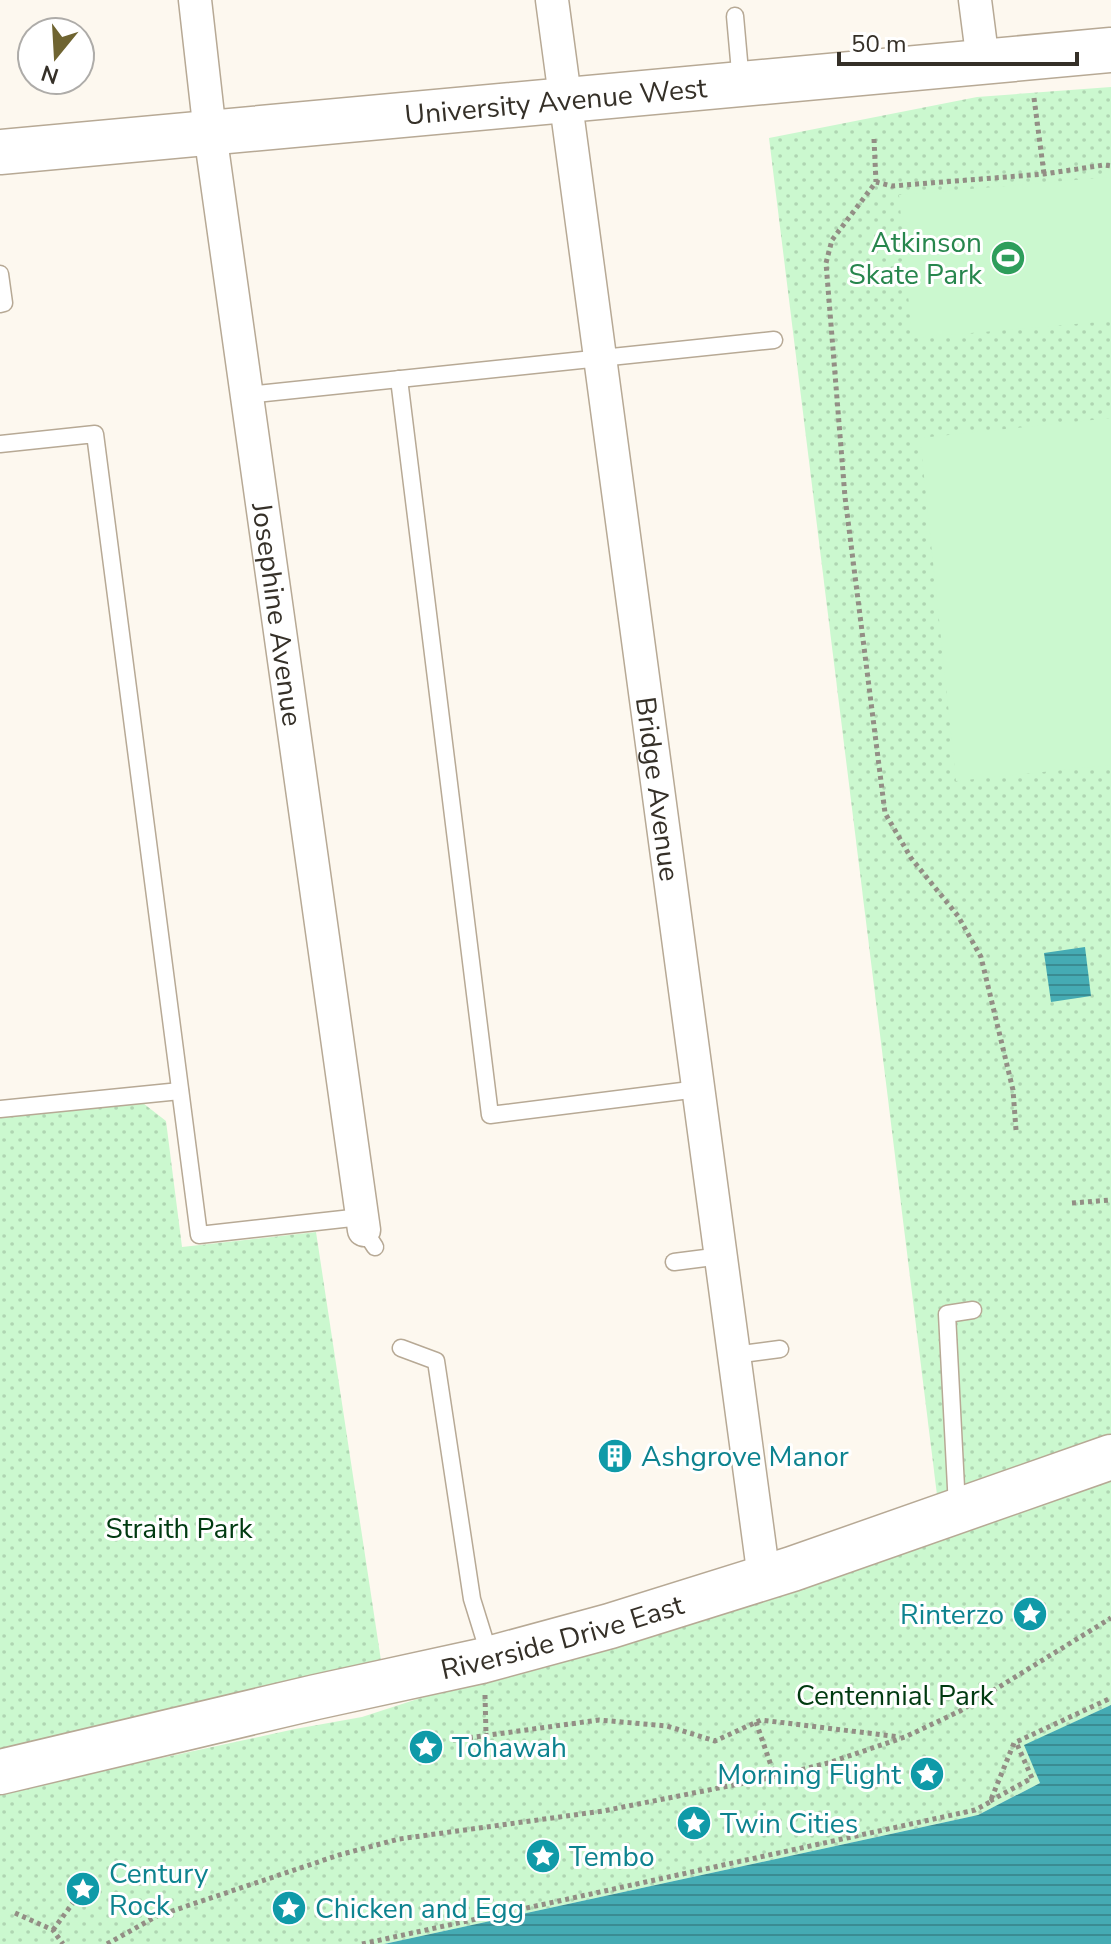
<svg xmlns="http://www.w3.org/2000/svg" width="1111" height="1944" font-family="'Nunito Sans',sans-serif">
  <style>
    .green { fill: url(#green-dots) }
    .pitch { fill: #cbf8cf }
    .water { fill: url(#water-rules) }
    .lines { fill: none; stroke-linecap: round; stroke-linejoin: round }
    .lane-casing { stroke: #b7a995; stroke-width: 19 }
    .street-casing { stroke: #b7a995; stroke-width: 35 }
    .secondary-casing { stroke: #b7a995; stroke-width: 47 }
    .path { stroke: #938e85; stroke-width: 5; stroke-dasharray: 4 4; stroke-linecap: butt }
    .lane { stroke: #fff; stroke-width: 16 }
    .street { stroke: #fff; stroke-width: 32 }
    .secondary { stroke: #fff; stroke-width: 44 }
    .labels { text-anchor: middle; stroke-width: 6; stroke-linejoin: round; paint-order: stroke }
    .street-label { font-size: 28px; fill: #353028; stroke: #fff }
    .leisure-label { font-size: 28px; fill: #27864d; stroke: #fff; text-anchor: end }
    .culture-label { font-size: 28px; fill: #0d838f; stroke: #fff; text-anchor: start }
    .park-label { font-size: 28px; fill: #013a11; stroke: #fff }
  </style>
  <defs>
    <pattern id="green-dots" width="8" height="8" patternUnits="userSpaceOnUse" patternTransform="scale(2)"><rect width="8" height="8" fill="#cbf8cf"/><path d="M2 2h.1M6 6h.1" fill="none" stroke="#afd5b2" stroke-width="1.8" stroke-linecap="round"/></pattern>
    <pattern id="water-rules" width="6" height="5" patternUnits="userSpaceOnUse" patternTransform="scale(2)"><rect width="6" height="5" fill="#45abb3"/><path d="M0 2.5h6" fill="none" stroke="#3a8c92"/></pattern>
  </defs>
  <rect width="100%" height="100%" fill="#fdf8ef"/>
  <!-- green -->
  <g class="green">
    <path d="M1111,87v1352l-173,64 -169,-1365 208,-41z"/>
    <path d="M139,1100l27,21 16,126 134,-15 66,435 -382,83v-633z"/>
    <path d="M1111,1474v231l-86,40 15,38 -62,32 -594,129h-384v-151l295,-64 67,-12z"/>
  </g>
  <!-- pitch -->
  <g class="pitch">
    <path d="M1111,177v144l-199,17 -13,-143z"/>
    <path d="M1111,418v347l-155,16 -36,-343z"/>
  </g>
  <!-- water -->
  <g class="water">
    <path d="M1085,947l6,49 -40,6 -7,-49z"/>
    <path d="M1111,1705v239h-727l594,-129 62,-32 -16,-38z"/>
  </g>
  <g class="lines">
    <!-- lane casing -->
    <g class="lane-casing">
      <g id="lane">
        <path d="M735,16l6,67"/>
        <path d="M0,274l4,29 -4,1"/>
        <path d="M399,379l91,736 208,-26"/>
        <path d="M247,395l527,-55"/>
        <path d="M0,444l95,-10 104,801 162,-18"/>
        <path d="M0,1109l180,-18"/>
        <path d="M364,1230l11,17"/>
        <path d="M674,1262l47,-6"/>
        <path d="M401,1348l35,13 36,238 18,58"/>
        <path d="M734,1355l46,-6"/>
        <path d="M957,1507l-10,-193 26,-4"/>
      </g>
    </g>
    <!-- street casing -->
    <g class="street-casing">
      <g id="street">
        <path id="s1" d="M195,0l15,133 154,1097"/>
        <path id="s2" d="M552,0l212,1578"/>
        <path d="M975,0l8,62"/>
      </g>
    </g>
    <!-- secondary casing -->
    <g class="secondary-casing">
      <g id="secondary">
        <path id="s3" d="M0,152l1111,-102"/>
        <path id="s4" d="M0,1772l316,-75 165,-36 129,-35 182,-57 319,-112"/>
      </g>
    </g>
    <!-- path -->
    <g class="path">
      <path d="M1034,98l10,76"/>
      <path d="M874,139l2,43"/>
      <path d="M1016,1130l-3,-40 -32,-133 -23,-41 -47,-58 -26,-45 -40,-316 -19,-234 6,-23 44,-58 16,4 152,-12 60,-9 7,1"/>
      <path d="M1072,1203l39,-3"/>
      <path d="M485,1695l1,39"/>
      <path d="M756,1722l19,55"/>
      <path d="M453,1740l146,-20 68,6 48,15 46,-21 139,17"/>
      <path d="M990,1801l42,-23 -16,-36"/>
      <path d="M15,1913l38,17 10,14"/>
      <path d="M53,1930l25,-34"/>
      <path d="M107,1944l50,-28 182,-61 60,-16 204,-28 161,-32 64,-16 77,-26 55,-26 151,-93"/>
      <path d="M362,1944l613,-134 15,-8 24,-59 97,-45"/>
    </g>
    <!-- lane -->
    <use href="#lane" class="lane"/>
    <!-- street -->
    <use href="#street" class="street"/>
    <!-- secondary -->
    <use href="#secondary" class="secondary"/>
  </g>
  <!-- icons -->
  <defs>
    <g id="stadium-disc" transform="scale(1.8)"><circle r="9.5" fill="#2e9e5b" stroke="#fff"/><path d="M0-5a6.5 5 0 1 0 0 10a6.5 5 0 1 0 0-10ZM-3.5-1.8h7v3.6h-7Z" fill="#fff"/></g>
    <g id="building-disc" transform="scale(1.8)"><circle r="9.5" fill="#0f9aa8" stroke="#fff"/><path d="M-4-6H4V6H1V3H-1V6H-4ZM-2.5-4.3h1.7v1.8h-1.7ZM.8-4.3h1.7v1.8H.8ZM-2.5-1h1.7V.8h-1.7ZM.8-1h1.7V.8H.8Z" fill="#fff"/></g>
    <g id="sight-disc" transform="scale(1.8)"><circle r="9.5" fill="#0f9aa8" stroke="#fff"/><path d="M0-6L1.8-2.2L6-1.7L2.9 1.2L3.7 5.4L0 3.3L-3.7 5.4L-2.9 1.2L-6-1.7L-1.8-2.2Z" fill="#fff"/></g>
  </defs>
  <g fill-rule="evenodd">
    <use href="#stadium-disc" x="1008" y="258"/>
    <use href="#building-disc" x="615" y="1456"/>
    <use href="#sight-disc" x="1030" y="1614"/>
    <use href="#sight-disc" x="426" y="1747"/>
    <use href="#sight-disc" x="927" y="1774"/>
    <use href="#sight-disc" x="694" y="1823"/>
    <use href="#sight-disc" x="543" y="1856"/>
    <use href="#sight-disc" x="83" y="1889"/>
    <use href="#sight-disc" x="289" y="1908"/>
  </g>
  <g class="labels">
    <!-- street labels -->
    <g class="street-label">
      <text dy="10" stroke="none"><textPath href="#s3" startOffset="558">University Avenue West</textPath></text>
      <text dy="10" stroke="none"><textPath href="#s1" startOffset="620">Josephine Avenue</textPath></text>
      <text dy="10" stroke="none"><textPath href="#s2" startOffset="796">Bridge Avenue</textPath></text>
      <text dy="10" stroke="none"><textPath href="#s4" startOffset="578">Riverside Drive East</textPath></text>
    </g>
    <!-- leisure labels -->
    <g class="leisure-label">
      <text x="982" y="252">Atkinson<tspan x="982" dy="32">Skate Park</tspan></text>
    </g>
    <!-- culture labels -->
    <g class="culture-label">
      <text x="641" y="1466">Ashgrove Manor</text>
      <text x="1004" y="1624" text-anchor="end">Rinterzo</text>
      <text x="452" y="1757">Tohawah</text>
      <text x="901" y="1784" text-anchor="end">Morning Flight</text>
      <text x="720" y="1833">Twin Cities</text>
      <text x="569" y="1866">Tembo</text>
      <text x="109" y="1883">Century<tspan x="109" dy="32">Rock</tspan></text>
      <text x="315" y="1918">Chicken and Egg</text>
    </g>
    <!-- park labels -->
    <g class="park-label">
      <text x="179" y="1538">Straith Park</text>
      <text x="895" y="1705">Centennial Park</text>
    </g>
  </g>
  <!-- north arrow -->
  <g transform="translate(56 56) rotate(198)"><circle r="38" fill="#ffffff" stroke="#aeaca9" stroke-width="2"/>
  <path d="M0-6L14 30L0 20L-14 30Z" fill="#6f6431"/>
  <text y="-12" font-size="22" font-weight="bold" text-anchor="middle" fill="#353028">N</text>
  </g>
  <!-- scale -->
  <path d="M839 52v12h238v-12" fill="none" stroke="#353028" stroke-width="4"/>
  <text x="851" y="52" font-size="24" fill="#353028" stroke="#ffffff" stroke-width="6" paint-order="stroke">50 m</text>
</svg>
